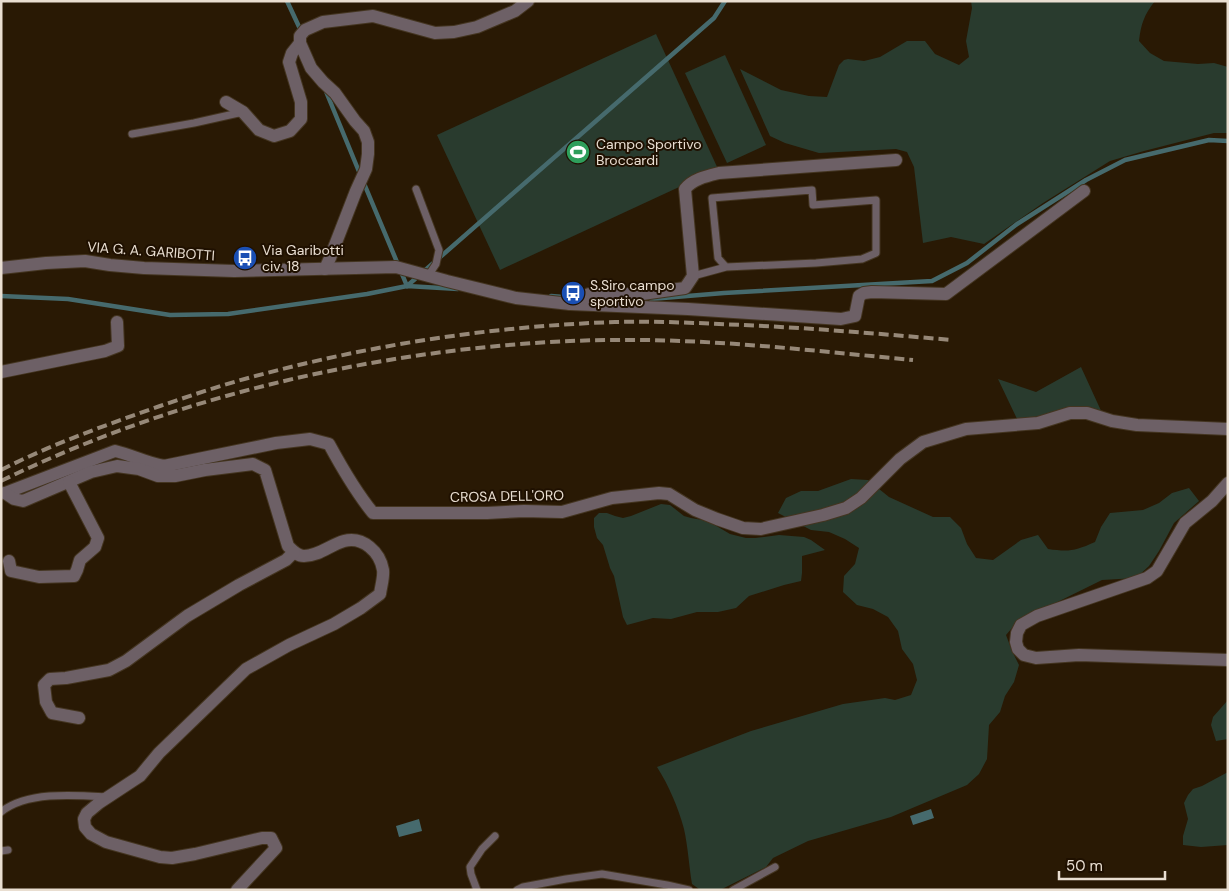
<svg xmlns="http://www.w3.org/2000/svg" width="1229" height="891" font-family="'DM Sans',sans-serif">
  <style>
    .green { fill: #293b2e }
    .water { fill: #466a6d }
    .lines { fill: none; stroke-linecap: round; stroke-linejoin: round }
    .stream { stroke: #466a6d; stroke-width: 4.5 }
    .lane-casing { stroke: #443521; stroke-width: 9 }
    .street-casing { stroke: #443521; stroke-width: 14 }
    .lane { stroke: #6d6066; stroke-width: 7 }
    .street { stroke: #6d6066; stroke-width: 12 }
    .rail { stroke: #968878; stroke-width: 4; stroke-dasharray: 10 5; stroke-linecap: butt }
    .labels { text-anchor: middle; stroke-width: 4; stroke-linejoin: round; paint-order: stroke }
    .poi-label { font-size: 14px; fill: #e9ded1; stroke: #1f1000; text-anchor: start }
    .street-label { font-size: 14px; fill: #e9ded1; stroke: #1f1000 }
  </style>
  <rect width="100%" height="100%" fill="#291904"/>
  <!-- green -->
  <g class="green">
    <path d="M971,1h184c-11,14 -14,23 -16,40l11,12 14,8 34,3 16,-1 14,4v66h-14l-70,18 -34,10 -67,42 -59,41 -33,-7 -28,6 -9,-76 -7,-15 -11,-3 -77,4 -34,-10 -15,-7 -30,-67 41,21 28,6 18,1 12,-32 5,-5 4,-1 16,2 16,-4 27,-16h18l10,13 24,11 10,-8 -3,-16 6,-33z"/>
    <path d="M656,34l62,135 -218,101 -63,-135z"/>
    <path d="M725,55l41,90 -39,18 -42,-90z"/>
    <path d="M1081,367l22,48 -84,8 -21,-44 38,13z"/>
    <path d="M851,479l17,1 21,17 44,20h17l11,11 6,16 9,14 17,2 28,-20 17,-5 10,14c21,3 27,2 47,-7l6,-15 9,-14 33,-3 16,-7 13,-10 17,-5 10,13 -25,22 -15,28 -10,15 -13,12 -34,2 -85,42 -11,13 6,16 7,14 -5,17 -9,14 -5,16 -11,13 -2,34 -8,15 -12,11 -76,32 -83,24 -35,17 -7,9 -46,23 -21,-1 -7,-5c-3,-18 -4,-37 -8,-55 -6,-22 -15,-43 -27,-62l94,-36 92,-27 42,-6 10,2 16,-5 6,-15 -4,-16 -11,-15 -4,-18 -10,-14 -15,-8 -16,-4 -14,-13 1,-16 11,-12 4,-16 -14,-9 -16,-7 -18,-2 -33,-17 8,-15 15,-7h17z"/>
    <path d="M661,504l9,1 14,11 7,2 17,3 22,13 16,4h9l24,-3 25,2 7,3 14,10 -23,6v17l-1,8 -17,4 -35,11 -13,12 -18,4h-21l-26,7 -18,-1 -26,7 -4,-8 -9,-41 -4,-8 -7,-23 -6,-7 -3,-11v-9l5,-5h8l8,3 8,2 8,-2z"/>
    <path d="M1228,700v39l-12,2 -5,-16 2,-8z"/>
    <path d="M1228,772v73l-27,2 -18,-2v-9l5,-17 -4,-16 4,-8 5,-6 9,-3z"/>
  </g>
  <!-- water -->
  <g class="water">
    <path d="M931,809l3,9 -21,7 -3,-9z"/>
    <path d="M419,819l3,12 -23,6 -3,-11z"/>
  </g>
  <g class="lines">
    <!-- stream -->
    <g class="stream">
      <path d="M287,1l14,30"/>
      <path d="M325,89l35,85"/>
      <path d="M363,181l44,105"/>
      <path d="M407,286l307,-268 11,-17"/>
      <path d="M1,296l67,3 102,16 58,-1 139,-20 40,-8 51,3"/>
      <path d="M551,296l25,2"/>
      <path d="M651,299l73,-6 208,-12 35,-18 50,-39 69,-44 39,-20 84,-20 19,1"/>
    </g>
    <!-- lane casing -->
    <g class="lane-casing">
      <g id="lane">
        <path d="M132,134l62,-11 49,-11"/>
        <path d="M416,189l23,61 -3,14 -8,12"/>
        <path d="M693,276l33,-9 90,-4 46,-4 14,-6v-53l-63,5 -1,-15 -100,8 6,60 8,9"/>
        <path d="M1,812c26,-21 74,-17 106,-15"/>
        <path d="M1,851l7,-1"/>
        <path d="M477,890l-6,-16 -1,-7 12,-18 13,-13"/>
        <path d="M517,890l6,-3 43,-8 36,-5 65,11 22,5"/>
        <path d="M733,890l42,-23"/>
      </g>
    </g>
    <!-- street casing -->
    <g class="street-casing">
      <g id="street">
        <path d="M226,102l17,10 16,18 15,6 16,-5 11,-12v-17l-12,-40 3,-9 8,-10"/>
        <path d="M1,268l45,-5 39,-2 25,4 34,3 90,3 162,-4 51,14 69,17 54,6 118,5 153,10 14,-3 4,-20 5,-3 8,-1 74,2 138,-103"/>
        <path d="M325,269l5,-11 26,-67 10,-22 2,-15v-12l-4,-11 -9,-10 -20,-28 -12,-11 -12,-14 -11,-25v-7l5,-6 18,-8 50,-6 62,17 19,-1 23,-5 38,-16 13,-10"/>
        <path d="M570,304l19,-10h53l43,-6 8,-12 -8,-87c8,-10 22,-13 34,-16l177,-13"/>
        <path d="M1,372l104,-21 13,-5 -1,-24"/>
        <path d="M1228,483l-16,18 -27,22 -28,48 -10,7 -110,38 -16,9 -4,8 -1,9 2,7 6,6 12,3 43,-3 149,5"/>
        <path d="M5,493l110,-42c17,4 32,12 49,15l112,-23 34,-4 19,5c13,24 26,47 44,69h114l37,-2 38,1 50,-14 47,-5 10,1 26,16 22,9 26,9 18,1 62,-14 23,-7 15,-10 39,-39 23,-17 43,-13 72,-6 32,-10h17l25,8 25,4 91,4"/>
        <path d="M5,493l9,6 9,2 68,-29 26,-6 22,3 19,7h17l30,-6 48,-6 12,6 23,76c5,5 9,10 16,10 15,0 26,-11 40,-15 19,-5 36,11 39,29 1,7 -2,16 -3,24l-19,14 -27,16 -45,21 -43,24 -87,84 -19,23 -41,27 -12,10 -3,6 1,8 6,7 15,8 54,15 12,1 23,-4 67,-16h9l5,10 -39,42"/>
        <path d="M9,561l2,10 28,6 35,-1 3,-6 3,-10 15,-13 3,-9 -29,-56"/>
        <path d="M79,718l-27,-5 -6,-11 -2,-17 6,-6 16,-1 43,-8 17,-9 61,-45 52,-31 47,-25 8,-8"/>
      </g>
    </g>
    <!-- lane -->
    <use href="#lane" class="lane"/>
    <!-- street -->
    <use href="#street" class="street"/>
    <!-- rail -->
    <g class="rail">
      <path d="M1,470c51,-26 105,-45 159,-64 35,-12 71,-24 107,-33 114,-30 231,-47 348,-51 43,-1 85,1 127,3 70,3 140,9 210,15"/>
      <path d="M1,481c144,-70 300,-112 458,-131 53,-6 106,-10 159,-10 98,-1 197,11 295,20"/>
    </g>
  </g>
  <!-- icons -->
  <defs>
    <g id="stadium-disc" transform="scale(1.25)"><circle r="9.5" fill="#2e9e5b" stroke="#1f1000"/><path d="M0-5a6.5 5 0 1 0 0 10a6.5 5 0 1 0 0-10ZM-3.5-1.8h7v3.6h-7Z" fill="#fff"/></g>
    <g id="bus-disc" transform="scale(1.25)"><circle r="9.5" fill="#1a4fb4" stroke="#1f1000"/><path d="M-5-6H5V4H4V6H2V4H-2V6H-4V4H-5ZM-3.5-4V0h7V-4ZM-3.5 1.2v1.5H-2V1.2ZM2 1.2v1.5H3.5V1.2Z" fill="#fff"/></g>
  </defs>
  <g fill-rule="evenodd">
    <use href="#stadium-disc" x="578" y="152"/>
    <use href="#bus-disc" x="245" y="258"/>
    <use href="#bus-disc" x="573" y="293"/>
  </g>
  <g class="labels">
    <!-- poi labels -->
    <g class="poi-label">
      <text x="596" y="149">Campo Sportivo<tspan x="596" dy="16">Broccardi</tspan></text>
      <text x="262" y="255">Via Garibotti<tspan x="262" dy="16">civ. 18</tspan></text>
      <text x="590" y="290">S.Siro campo<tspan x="590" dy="16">sportivo</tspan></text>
    </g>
    <!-- street labels -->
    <g class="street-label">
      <text transform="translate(151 251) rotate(4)" y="5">VIA G. A. GARIBOTTI</text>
      <text transform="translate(507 496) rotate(-1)" y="5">CROSA DELL'ORO</text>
    </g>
  </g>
  <!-- border -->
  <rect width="1229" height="891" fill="none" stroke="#e9ded1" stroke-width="5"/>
  <!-- scale -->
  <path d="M1059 871v8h106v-8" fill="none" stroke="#e9ded1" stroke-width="2.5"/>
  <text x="1066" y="871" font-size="15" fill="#e9ded1" stroke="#1f1000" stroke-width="4" paint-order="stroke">50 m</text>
</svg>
